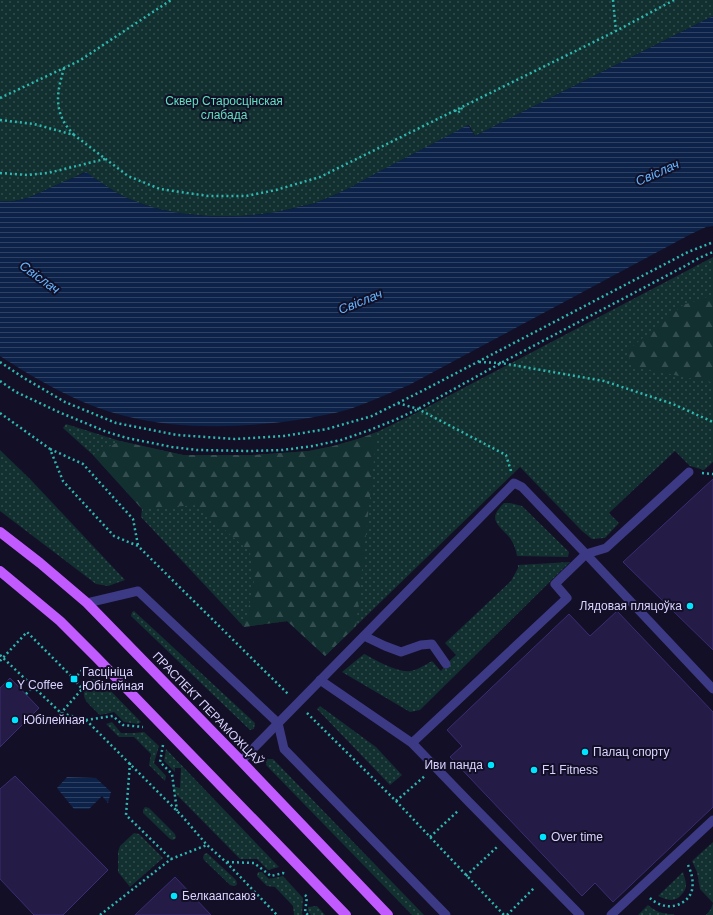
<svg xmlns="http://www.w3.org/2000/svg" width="713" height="915" font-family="Arial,sans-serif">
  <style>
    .grass { fill: url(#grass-dots) }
    .forest { fill: url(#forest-firs) }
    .water { fill: url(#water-rules) }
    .building { fill: #241b47; stroke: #3b2d73 }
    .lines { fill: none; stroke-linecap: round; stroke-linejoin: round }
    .path { stroke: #2fb8b0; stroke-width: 2.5; stroke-dasharray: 2 3; stroke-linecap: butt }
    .service { stroke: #3d3a85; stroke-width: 9 }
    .primary { stroke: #c25bff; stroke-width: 10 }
    .poi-dot { fill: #00e5ff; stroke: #130f26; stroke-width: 1.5 }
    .labels { text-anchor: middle; stroke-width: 4; stroke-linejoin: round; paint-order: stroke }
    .park-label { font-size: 12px; fill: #5fe0c0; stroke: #130f26 }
    .poi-label { font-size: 12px; fill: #d9d4ff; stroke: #130f26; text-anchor: start }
    .street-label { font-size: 12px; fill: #d9d4ff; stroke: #130f26 }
    .water-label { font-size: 13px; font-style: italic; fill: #62b6ff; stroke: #130f26 }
  </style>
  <defs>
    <pattern id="grass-dots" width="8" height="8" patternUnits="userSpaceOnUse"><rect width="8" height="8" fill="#12302f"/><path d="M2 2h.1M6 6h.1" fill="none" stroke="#344d4e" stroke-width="1.8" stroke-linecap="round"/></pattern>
    <pattern id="forest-firs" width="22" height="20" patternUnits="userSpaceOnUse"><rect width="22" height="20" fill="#12302f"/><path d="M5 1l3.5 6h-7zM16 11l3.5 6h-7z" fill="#344d4e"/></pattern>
    <pattern id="water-rules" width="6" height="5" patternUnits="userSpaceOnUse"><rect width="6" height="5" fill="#0c2248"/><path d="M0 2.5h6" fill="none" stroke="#2f4163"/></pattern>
  </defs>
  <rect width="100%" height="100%" fill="#130f26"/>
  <!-- grass -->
  <g class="grass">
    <path d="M0,0h713v16l-238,120 -6,-11c-29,15 -58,30 -86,45 -21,11 -41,23 -63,31 -6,3 -12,4 -18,5 -53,15 -124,15 -175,-8 -15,-7 -28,-17 -42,-26 -10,5 -21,10 -31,14 -17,8 -35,18 -54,15z"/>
    <path d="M713,257v205l-9,8 -14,-4 -15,-15 -66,62 10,10 -14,15 -13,1 -10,-8 -62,-64 -195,189 -38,-35 -43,6 -103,-110 1,-8 -49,-54 -30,-27 3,-4 54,17 63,14h70l56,-4 25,-5 24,-7 19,-7 37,-18z"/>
    <path d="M0,450l30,29 95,101 -17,6 -12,-2 -96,-73z"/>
    <path d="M504,503h6l12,3 47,46 -1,5 -51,-1c-1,-6 -3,-12 -7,-18 -11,-13 -24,-18 -6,-35z"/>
    <path d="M570,562l-150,148 -10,2 -68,-40 22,-18c12,6 33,19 47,17 8,-2 14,-6 21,-10l9,10 5,-7 10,-9 -11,-12 66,-62 7,-13v-3z"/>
    <path d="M134,611l121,112 -1,6 -4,1 -119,-114 1,-4z"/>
    <path d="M93,679l7,1 41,42 -3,2 -14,-2 -10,-10 -14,3c-13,-13 -25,-19 -7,-36z"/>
    <path d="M320,706l56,41 26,28 -12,10 -73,-76z"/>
    <path d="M112,722l9,11h14l9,-1 15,14 -5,17 12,13 -1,5 -16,-16 2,-11 -17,-17h-15l-13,-13z"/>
    <path d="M166,749l113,118 -11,3 -11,-11h-17l-66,-67 -1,-6 7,2 1,-20h-6v4l-11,-11z"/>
    <path d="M267,759h6l151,156h-12l-146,-150z"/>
    <path d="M145,807l4,1 26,26 1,4 -3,2 -3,-1 -27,-26v-3z"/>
    <path d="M134,833l5,1 24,24 -33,29 -12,-15v-20l2,-6z"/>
    <path d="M713,842v73h-7l5,-6 2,-6 -13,-14 -3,-17 -5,-11z"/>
    <path d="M207,853l29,27 1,4c-2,3 -4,2 -7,1l-26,-25 -1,-2 1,-4z"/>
    <path d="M258,872h4l7,7 14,-3 20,22 -1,16 1,1h-9l-1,-9 -18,-19 -8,-1 -10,-10z"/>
    <path d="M683,872c1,4 3,9 3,13 0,4 -2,7 -4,9 -7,9 -15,6 -24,2z"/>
    <path d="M648,905c8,7 15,9 25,9l1,1h-36z"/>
    <path d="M317,906l8,9h-14l-3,-4v-4z"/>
  </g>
  <!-- forest -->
  <g class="forest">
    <path d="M713,295v88l-82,-17 -3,-16 55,-45z"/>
    <path d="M377,432l-21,194 -31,30 -38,-35 -43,6 10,-43 -4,-32 -53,-47 -55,4 -49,-54 27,-14 63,14h70l56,-4 24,-5 25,-7z"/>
  </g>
  <!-- water -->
  <g class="water">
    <path d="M713,16v210l-7,1 -15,7 -282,151c-20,8 -39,17 -59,24 -17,5 -36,8 -53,11 -57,8 -116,10 -172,-4 -45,-11 -86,-35 -125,-60v-155c19,3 37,-7 54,-15 10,-4 21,-9 32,-14 13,9 26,19 41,26 51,23 122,23 175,8 6,-1 12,-2 18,-5 22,-8 42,-20 62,-31 29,-15 58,-30 86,-45l7,11z"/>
    <path d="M67,777l29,1 15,14 -3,11 -6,-7 -13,13h-15l-17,-21z"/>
  </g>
  <!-- building -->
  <g class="building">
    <path d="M713,479v171l-90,-88z"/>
    <path d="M617,611l96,101v95l-100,95 -18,-19 -13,13 -132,-139 12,-11 -15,-16 122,-116 21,22z"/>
    <path d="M10,678l29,30 -39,39v-59z"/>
    <path d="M15,776l93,94 -45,45h-29l-34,-36v-90z"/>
    <path d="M175,877l36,38h-76z"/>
  </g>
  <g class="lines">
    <!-- path -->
    <g class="path">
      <path d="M613,0l3,31"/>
      <path d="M64,68c-5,18 -10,34 -1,52 2,5 7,10 11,15"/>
      <path d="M0,98l79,-37 92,-61"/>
      <path d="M455,110l2,3 5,-3 -1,-3"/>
      <path d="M0,120l34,4 40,11 54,41 32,13 48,7h38l30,-6 44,-13 296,-146 58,-31"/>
      <path d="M0,173l27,2 21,-2 57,-14"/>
      <path d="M0,362l24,16 41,24 51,21 61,12 58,4 49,-3 43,-7 45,-13 50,-25 266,-139 23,-9 2,1"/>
      <path d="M479,362l22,1 103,18 69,23 40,18"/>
      <path d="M0,381l16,11 45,21 46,19 20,6 45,9 25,3 52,1 34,-1 30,-4 28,-6 29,-10 27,-11 21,-10 83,-46 184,-97 14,-8 14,-6"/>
      <path d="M398,403l20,6 88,46 5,16"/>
      <path d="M0,413l50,36 13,32 51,55 24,10 150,148"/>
      <path d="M50,449l33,15 50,55 5,26"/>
      <path d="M702,473l11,1"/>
      <path d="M0,655l61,58 25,7 96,96 25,29 19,17 51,53"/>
      <path d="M0,661l27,-29 47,47 8,10 -21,24"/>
      <path d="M74,679l12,-13"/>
      <path d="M26,694l7,-7"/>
      <path d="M307,713l89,88 108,114"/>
      <path d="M86,720l27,-4 10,9 20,2"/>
      <path d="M163,745l-3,17 12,12 5,37"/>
      <path d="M130,763l-4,52 45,44 36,-14"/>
      <path d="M396,801l30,-26"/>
      <path d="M430,837l29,-27"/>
      <path d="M227,862l27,1 17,13 12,-3 2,1"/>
      <path d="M466,876l31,-29"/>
      <path d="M305,895l2,2 -2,15 3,3"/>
      <path d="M650,898c4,4 10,7 16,8 11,2 24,-6 26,-16 2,-10 -1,-19 -5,-27"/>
      <path d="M100,915l71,-56"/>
      <path d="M507,915l28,-28"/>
    </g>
    <!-- service -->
    <g class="service">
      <path d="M87,603l51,-12 140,132 6,26 162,166"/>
      <path d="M364,636l21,10 16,6 20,-7 11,-1 14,20"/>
      <path d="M320,680l92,63 56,58 112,114"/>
      <path d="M412,743l155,-145 -12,-14 31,-30 127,135"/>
      <path d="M241,761l273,-278 8,4 64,67 20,-6 83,-76"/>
      <path d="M611,915l102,-95"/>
    </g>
    <!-- primary -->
    <g class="primary">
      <path d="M0,532l40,31 47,40 154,158 147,154"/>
      <path d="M0,571l60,50 36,36 250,258"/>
    </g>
  </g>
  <!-- markers -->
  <g class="poi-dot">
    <circle cx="690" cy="606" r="4"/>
    <rect x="70" y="675" width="8" height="8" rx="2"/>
    <circle cx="9" cy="685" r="4"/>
    <circle cx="15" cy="720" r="4"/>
    <circle cx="585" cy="752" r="4"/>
    <circle cx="491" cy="765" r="4"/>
    <circle cx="534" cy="770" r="4"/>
    <circle cx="543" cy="837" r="4"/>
    <circle cx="174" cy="896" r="4"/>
  </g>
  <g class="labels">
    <!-- park labels -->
    <g class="park-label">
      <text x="224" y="105">Сквер Старосцінская<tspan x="224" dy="14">слабада</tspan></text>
    </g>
    <!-- poi labels -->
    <g class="poi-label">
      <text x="682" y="610" text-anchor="end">Лядовая пляцоўка</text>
      <text x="82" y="676">Гасцініца<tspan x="82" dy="14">Юбілейная</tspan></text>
      <text x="17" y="689">Y Coffee</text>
      <text x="23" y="724">Юбілейная</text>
      <text x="593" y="756">Палац спорту</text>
      <text x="483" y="769" text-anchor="end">Иви панда</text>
      <text x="542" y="774">F1 Fitness</text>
      <text x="551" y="841">Over time</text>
      <text x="182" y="900">Белкаапсаюз</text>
    </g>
    <!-- street labels -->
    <g class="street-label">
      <text transform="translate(208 709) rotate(46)" y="4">ПРАСПЕКТ ПЕРАМОЖЦАЎ</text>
    </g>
    <!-- water labels -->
    <g class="water-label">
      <text transform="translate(657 172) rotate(-24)" y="5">Свіслач</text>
      <text transform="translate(40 277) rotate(36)" y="5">Свіслач</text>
      <text transform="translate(360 301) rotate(-22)" y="5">Свіслач</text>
    </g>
  </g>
</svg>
